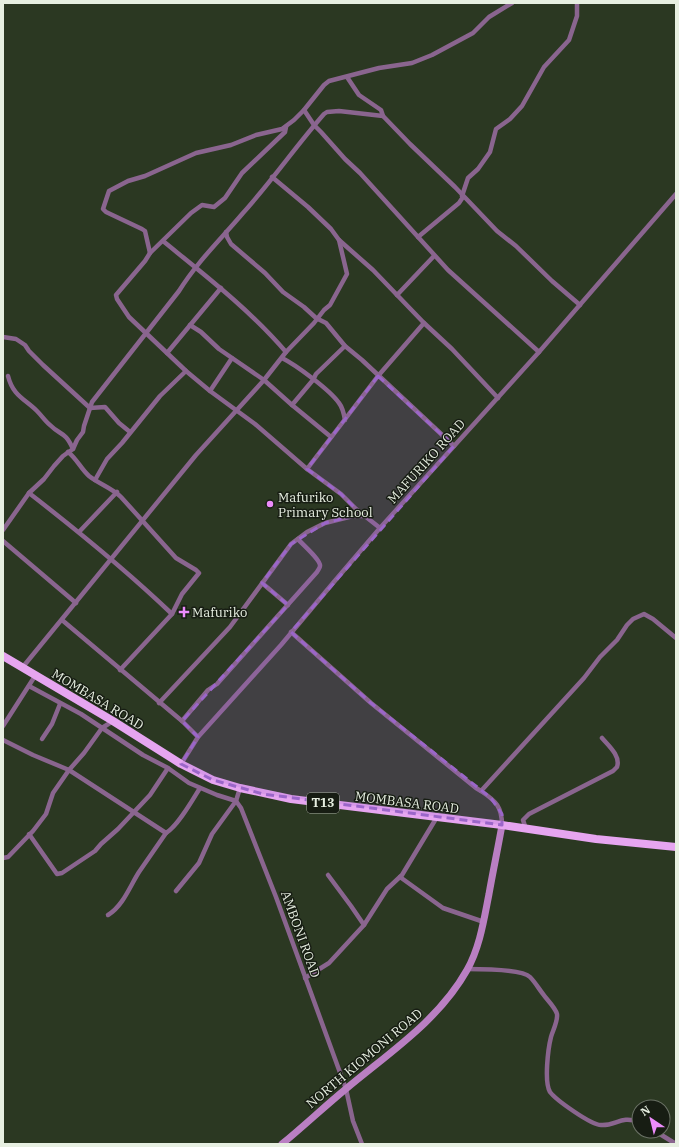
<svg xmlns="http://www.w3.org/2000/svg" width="679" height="1147" font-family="'IBM Plex Serif',serif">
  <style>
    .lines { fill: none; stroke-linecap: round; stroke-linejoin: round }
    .minor { stroke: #8a658f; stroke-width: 4.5 }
    .secondary { stroke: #ba7fc3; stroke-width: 7 }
    .trunk { stroke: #e6a5f0; stroke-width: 8 }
    .marked { fill: #9b66c9; fill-opacity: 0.2; stroke: #9b66c9; stroke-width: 3; stroke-dasharray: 8 5; stroke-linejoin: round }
    .poi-dot { fill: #ec8cfb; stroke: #171d13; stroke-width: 1.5 }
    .labels { text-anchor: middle; stroke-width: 3; stroke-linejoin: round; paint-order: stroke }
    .shield { fill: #171d13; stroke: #a9b0a3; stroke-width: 1 }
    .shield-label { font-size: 12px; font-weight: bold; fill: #e7efe1 }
    .street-label { font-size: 13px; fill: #e7efe1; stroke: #171d13 }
    .poi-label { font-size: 13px; fill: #e7efe1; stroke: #171d13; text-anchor: start }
  </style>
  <rect width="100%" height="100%" fill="#2b3822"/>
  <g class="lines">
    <!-- minor -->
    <g class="minor">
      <path d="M347,77l12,18 22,15 2,6 27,28 45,43 42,44 19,15 36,35 28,24"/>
      <path d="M304,110l10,15 7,7 24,27 15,14 88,97 91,82"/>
      <path d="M286,127l-1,5 -43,41 -17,25 -11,9 -12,-2 -11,8 -41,40 -5,8 -29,34 1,4 12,18 57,54 24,20 45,33 52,45 34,25 15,15 24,19"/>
      <path d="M272,177l36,30 23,22 8,11 34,30 51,53 28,26 46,49"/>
      <path d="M462,196l6,-18 10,-9 12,-17 6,-23 14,-10 12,-13 22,-39 25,-27 8,-24v-13"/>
      <path d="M226,232l1,5 4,7 34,29 18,19 21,15 12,11 10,5 19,23 17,14 92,86"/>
      <path d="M418,237l41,-34 4,-6"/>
      <path d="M163,241c43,35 87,69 123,111"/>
      <path d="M150,253l-5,-22 -3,-2 -36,-17 -3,-3 6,-18 19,-10 17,-5 51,-23 35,-8 25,-10 26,-6 12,-9 10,-10 20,-25 5,-4 50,-13 33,-5 20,-8 41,-22 16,-16 23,-14"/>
      <path d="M397,295l37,-39"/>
      <path d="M190,325l11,7 18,17 45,31 28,25 39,32"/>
      <path d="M3,337l13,2 9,6 4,6 14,14 47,43 15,-1 14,16 11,9"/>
      <path d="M167,353l54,-65"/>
      <path d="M282,358c14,7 48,32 57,45 4,5 5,11 6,17"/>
      <path d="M8,376c5,20 17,23 29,35 5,5 8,10 13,14 11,11 15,6 23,24"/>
      <path d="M210,391l22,-33"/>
      <path d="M292,405l21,-25 3,-6 29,-28"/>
      <path d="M68,452c9,7 13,17 21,24 10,8 23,12 32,21l55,61 20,12 3,3 -17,21 -10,20 -52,56"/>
      <path d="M307,469l71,-93 46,-53"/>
      <path d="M95,480l12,-21 15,-16 38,-47 26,-25"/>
      <path d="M29,493c49,38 98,78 143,121"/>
      <path d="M3,530l26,-37 15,-14 10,-13 9,-10 10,-7 4,-9 6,-8 1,-6 8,-24 87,-111c18,-29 42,-52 64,-78 28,-31 53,-67 81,-99l3,-2 12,-1 44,5"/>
      <path d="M79,532l38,-40"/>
      <path d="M3,541l73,62"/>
      <path d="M262,583l26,22"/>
      <path d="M62,620l120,101 16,16"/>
      <path d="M291,632l80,71 105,85 5,3 103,-113 16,-21 17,-17 10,-15 6,-6 11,-5 9,5 23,19"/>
      <path d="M22,668l174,-213 68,-75 22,-28 28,-29 10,-13 6,-5 17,-31 -8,-34"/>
      <path d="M29,686l52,28 62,41 25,13 21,15 28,12 19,6 -24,33 -13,29 -23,28"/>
      <path d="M159,703l71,-76 61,-83 16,-12 18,-9 28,-7h12"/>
      <path d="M182,721l26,-31 9,-6 100,-112c1,-2 3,-4 3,-6 1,-6 -18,-22 -22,-27"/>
      <path d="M3,726l32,-50"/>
      <path d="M42,739l10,-15 8,-20"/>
      <path d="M3,740l30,15 36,15 97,63"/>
      <path d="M181,764l17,-27 83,-92 52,-62 47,-55 159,-176 137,-158"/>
      <path d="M240,788l-4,13 5,7 35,89 70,192 7,32 9,23"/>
      <path d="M481,791c15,10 21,16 21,34"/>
      <path d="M526,829l-3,-9 6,-6 84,-43 4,-4c4,-11 -9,-22 -15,-29"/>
      <path d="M29,834l28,40 5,-1 33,-22 6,-7 17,-15 32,-34 18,-27"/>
      <path d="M3,858l5,-1 25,-26 13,-17 7,-21 16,-23 15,-17 18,-25 11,-7"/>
      <path d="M328,875l23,31 13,19"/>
      <path d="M400,877l43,31 41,14"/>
      <path d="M108,915c15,-9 22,-29 31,-43 9,-13 18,-26 27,-39 12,-7 27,-34 34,-45"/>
      <path d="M467,969c13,0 55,0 63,8 5,5 9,12 13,17 4,6 12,13 14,20 1,7 -4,16 -6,23 -3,12 -7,45 -1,55 6,8 41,33 51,33 15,1 20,-10 38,-3"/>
      <path d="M305,978l24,-15 35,-38 23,-36 15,-14 35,-58"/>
      <path d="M655,1131l21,13"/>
    </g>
    <!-- secondary -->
    <path class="secondary" d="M282,1144c22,-18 43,-38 65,-56 43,-36 92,-68 120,-118 13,-23 17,-51 22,-76 4,-23 9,-46 13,-69"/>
    <!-- trunk -->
    <path class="trunk" d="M3,656l110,65 68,43 32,16 27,8 51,11 211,26 94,14 80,8"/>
  </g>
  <!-- marked area -->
  <path class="marked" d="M378,376l76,70 -163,186 80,71 120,95 11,16v11l-239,-31 -50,-14 -32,-16 17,-27 -16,-16 106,-116 -26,-22 29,-39 34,-21 36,-9 -20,-20 -34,-25z"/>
  <!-- markers -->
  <g class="poi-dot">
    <circle cx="270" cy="504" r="4"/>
    <path d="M182 606h4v4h4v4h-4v4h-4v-4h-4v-4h4z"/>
  </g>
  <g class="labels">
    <!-- shield labels -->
    <rect class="shield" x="307" y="793" width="32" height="20" rx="3"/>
    <g class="shield-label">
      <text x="323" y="807">T13</text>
    </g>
    <!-- street labels -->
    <g class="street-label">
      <text transform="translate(426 461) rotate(-48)" y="5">MAFURIKO ROAD</text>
      <text transform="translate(98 699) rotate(31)" y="5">MOMBASA ROAD</text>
      <text transform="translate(407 802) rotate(7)" y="5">MOMBASA ROAD</text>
      <text transform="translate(301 934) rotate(70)" y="5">AMBONI ROAD</text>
      <text transform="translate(364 1058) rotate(-40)" y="5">NORTH KIOMONI ROAD</text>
    </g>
    <!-- poi labels -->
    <g class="poi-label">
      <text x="278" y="502">Mafuriko<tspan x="278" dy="15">Primary School</tspan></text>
      <text x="192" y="617">Mafuriko</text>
    </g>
  </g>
  <!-- border -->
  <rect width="679" height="1147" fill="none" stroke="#e7efe1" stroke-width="8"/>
  <!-- north arrow -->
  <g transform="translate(651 1119) rotate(325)"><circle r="19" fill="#171d13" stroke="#6a7165"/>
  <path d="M0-3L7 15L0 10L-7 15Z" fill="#ec8cfb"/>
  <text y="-6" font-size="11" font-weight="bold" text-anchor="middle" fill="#e7efe1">N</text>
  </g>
</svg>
